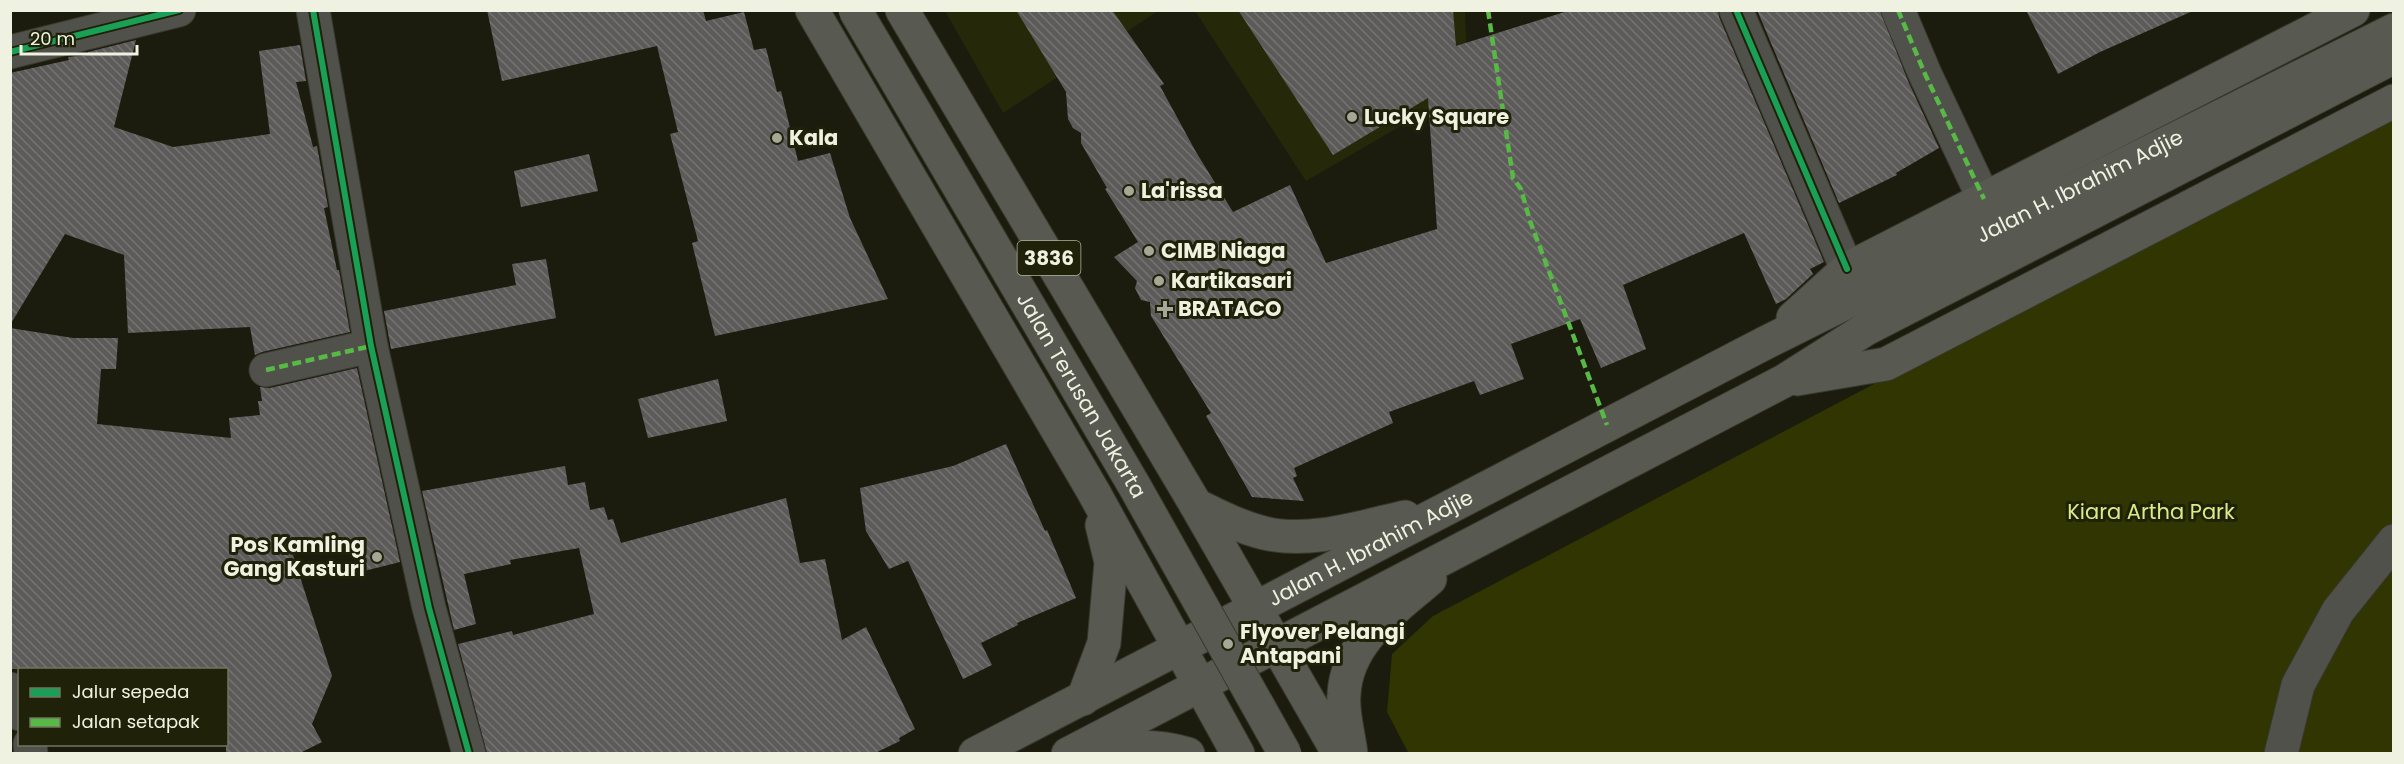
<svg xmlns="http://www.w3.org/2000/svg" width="2404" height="764" font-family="Poppins,sans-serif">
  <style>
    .built { fill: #252909 }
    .park { fill: #303502 }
    .building { fill: url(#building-back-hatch) }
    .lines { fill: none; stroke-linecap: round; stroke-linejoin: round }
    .minor-casing { stroke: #38392c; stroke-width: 35 }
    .major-casing { stroke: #38392c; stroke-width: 35 }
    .minor { stroke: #50514a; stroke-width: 33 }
    .major { stroke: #585951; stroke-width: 33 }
    .major-bridge-casing { stroke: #38392c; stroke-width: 35; stroke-linecap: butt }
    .major-bridge { stroke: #585951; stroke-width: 33 }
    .quiet { stroke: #58b947; stroke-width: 4.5; stroke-dasharray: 9 4.5; stroke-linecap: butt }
    .cycleway-casing { stroke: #1f2208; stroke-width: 10 }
    .cycleway { stroke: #1a9f57; stroke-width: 6 }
    .poi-dot { fill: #a5a797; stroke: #1f2208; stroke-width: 2 }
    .labels { text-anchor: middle; stroke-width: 6; stroke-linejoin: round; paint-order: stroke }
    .shield { fill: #1f2208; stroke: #b1b4a0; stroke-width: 1.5 }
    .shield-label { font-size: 20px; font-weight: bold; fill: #eff2e1 }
    .poi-label { font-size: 21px; font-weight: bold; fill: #eff2e1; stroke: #1f2208; text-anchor: start }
    .street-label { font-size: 21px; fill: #eff2e1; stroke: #1f2208 }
    .park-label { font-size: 21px; fill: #dcea87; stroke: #1f2208 }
  </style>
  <defs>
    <pattern id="building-back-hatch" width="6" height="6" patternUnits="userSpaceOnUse" patternTransform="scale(1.5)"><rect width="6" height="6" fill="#5d5b5a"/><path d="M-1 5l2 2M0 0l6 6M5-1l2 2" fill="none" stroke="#757371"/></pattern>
  </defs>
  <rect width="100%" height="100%" fill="#1b1c0e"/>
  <!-- built -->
  <g class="built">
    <path d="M945,11h213l-155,102z"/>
    <path d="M1195,11h270l3,76 -162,94z"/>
  </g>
  <!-- park -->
  <path class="park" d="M2393,111v642l-984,1 -22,-42 5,-58 41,-38z"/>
  <!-- building -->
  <g class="building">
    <path d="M487,10h216l3,11 38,-9 10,38 12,-2 11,44 4,-1 17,70 32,-8 20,65 38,81 -173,37 -23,-93 6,-2 -28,-107 8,-2 -21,-86 -155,35z"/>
    <path d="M1016,10h96l52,74 -4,2 36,66 37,60 57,-27 36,78 111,-34 -9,-131 -95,57 -95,-145h215l3,36 115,-36h147l1,7 105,245 -14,7 3,5 -27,25 -10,5 -32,-71 -121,52 23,64 -45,19 -21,-49 -69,25 13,35 -44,16 -6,-14 -85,31 4,11 -99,45 3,8 -4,2 11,23 -52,-4 -46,-81 5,-3 -60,-97 -1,-14 -9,-2 -6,-12 2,-7 -23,-24 24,-15 -33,-53 2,-1 -26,-45v-10l-8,-5 -5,-9 -2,-27z"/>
    <path d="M1757,10h123l28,71 31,67 -43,25 1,2 -58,28z"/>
    <path d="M2026,10h169l-95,42 -42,22z"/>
    <path d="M136,40l-22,87 59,20 97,-13 -11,-83 41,-6 6,36 -10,1 17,65 4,-1 11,61 -4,1 13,62h2l11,62 -88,20 -7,3 -5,-28 -122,6 -4,-78 -59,-21 -55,91v-252l59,-13 -1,-3 20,-2v-3z"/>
    <path d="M589,154l9,37 -77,16 -7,-36z"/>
    <path d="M546,259l10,59 -165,31 -7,-38 132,-26 -4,-21z"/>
    <path d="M10,328l63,10h45l-2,31h-15l-4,55 134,14 -2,-20 31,-3 -2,-14h4l-2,-14 10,1 87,-20 43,194 -36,9 -8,-31 -63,15 39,121 -20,48 10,18 -22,11h-74v-84h-216z"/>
    <path d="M718,379l9,42 -79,17 -10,-39z"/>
    <path d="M1006,444l39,87 2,-1 29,68 -59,25 1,2 -37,18 11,22 -29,14 -55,-118 -19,8 -23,-38 -6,-43 93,-22z"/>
    <path d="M565,466l3,19 17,-3 5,28 14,-3 4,13 5,-1 8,24 165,-45 14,65 25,-4 17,81 24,-13 49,102 -16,9 1,3 -25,12h-388l-29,-109 54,-13 1,4 81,-21 -15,-66 -69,12 1,4 -47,10 12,50 -22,6 -32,-139z"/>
  </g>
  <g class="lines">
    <!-- minor casing -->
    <g class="minor-casing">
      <g id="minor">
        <path d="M313,10l58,336 58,262 40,146"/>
        <path d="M1736,10l111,259"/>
        <path d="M1898,10l27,64 59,125"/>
        <path d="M10,52l169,-42"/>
        <path d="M266,370l105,-24"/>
        <path d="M10,689l10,25"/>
        <path d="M30,744l1,10"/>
        <path d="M2281,754l17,-69 40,-74 56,-70"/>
      </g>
    </g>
    <!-- major casing -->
    <g class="major-casing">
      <g id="major">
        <path d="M812,10l281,481 145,263"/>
        <path d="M902,10l294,495 143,249"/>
        <path d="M1793,318l54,-49 506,-259"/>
        <path d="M1797,379l89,-15 508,-263"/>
        <path d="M1196,505c22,11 44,22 68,28 46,11 97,-6 141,-16"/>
        <path d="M1083,699l21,-56 7,-81 -9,-37"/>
        <path id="s1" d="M975,754l790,-411 629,-313"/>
        <path d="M1068,754l716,-373 82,-52 528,-272"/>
        <path d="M1090,754c34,-8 64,-10 98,0"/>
        <path d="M1351,754c-2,-19 -9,-41 -7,-60 3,-53 49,-83 86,-115"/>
      </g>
    </g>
    <!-- minor -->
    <use href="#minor" class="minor"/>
    <!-- major -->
    <use href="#major" class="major"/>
    <!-- major-bridge casing -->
    <g class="major-bridge-casing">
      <g id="major-bridge">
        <path id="s2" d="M855,10l280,477 150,267"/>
      </g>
    </g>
    <!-- major-bridge -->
    <use href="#major-bridge" class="major-bridge"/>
    <!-- quiet -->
    <g class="quiet">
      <path d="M1488,10l25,168 8,11 9,32 77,204"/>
      <path d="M1898,10l27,64 59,125"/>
      <path d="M266,370l105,-24"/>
    </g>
    <!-- cycleway casing -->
    <g class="cycleway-casing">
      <g id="cycleway">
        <path d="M313,10l58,336 58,262 40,146"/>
        <path d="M1736,10l111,259"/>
        <path d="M10,52l169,-42"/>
      </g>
    </g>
    <!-- cycleway -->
    <use href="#cycleway" class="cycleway"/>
  </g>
  <!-- markers -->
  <g class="poi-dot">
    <circle cx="1352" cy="117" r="6"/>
    <circle cx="777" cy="138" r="6"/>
    <circle cx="1129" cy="191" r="6"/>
    <circle cx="1149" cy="251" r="6"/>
    <circle cx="1159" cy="281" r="6"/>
    <path d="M1162 300h6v6h6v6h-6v6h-6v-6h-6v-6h6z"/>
    <circle cx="377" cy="557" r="6"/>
    <circle cx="1228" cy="644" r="6"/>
  </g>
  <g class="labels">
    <!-- shield labels -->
    <rect class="shield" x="1017.5" y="241" width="63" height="34" rx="4.5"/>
    <g class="shield-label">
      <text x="1049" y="265">3836</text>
    </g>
    <!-- poi labels -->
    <g class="poi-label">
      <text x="1364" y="124">Lucky Square</text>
      <text x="789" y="145">Kala</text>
      <text x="1141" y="198">La'rissa</text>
      <text x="1161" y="258">CIMB Niaga</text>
      <text x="1171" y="288">Kartikasari</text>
      <text x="1178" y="316">BRATACO</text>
      <text x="365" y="552" text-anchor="end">Pos Kamling<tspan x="365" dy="24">Gang Kasturi</tspan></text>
      <text x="1240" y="639">Flyover Pelangi<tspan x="1240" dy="24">Antapani</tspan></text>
    </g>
    <!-- street labels -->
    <g class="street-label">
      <text dy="7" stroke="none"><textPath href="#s1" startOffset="1242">Jalan H. Ibrahim Adjie</textPath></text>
      <text dy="7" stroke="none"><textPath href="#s2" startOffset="447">Jalan Terusan Jakarta</textPath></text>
      <text dy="7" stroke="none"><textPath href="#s1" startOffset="446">Jalan H. Ibrahim Adjie</textPath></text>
    </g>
    <!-- park labels -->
    <g class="park-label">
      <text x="2151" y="519">Kiara Artha Park</text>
    </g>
  </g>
  <!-- border -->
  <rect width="2404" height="764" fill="none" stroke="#eff2e1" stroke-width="24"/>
  <!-- legend -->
  <rect x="18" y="668" width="210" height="78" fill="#1f2208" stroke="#72755f" stroke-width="1.5"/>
  <rect x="30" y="688" width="30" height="9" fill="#1a9f57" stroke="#72755f" stroke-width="1.5"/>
  <text x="72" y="698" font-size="18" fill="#eff2e1">Jalur sepeda</text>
  <rect x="30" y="718" width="30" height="9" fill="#58b947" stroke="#72755f" stroke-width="1.5"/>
  <text x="72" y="728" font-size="18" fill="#eff2e1">Jalan setapak</text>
  <!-- scale -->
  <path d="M21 45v9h116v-9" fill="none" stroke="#eff2e1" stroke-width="3"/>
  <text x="30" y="45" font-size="18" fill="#eff2e1" stroke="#1f2208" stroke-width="4.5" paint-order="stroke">20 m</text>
</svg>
